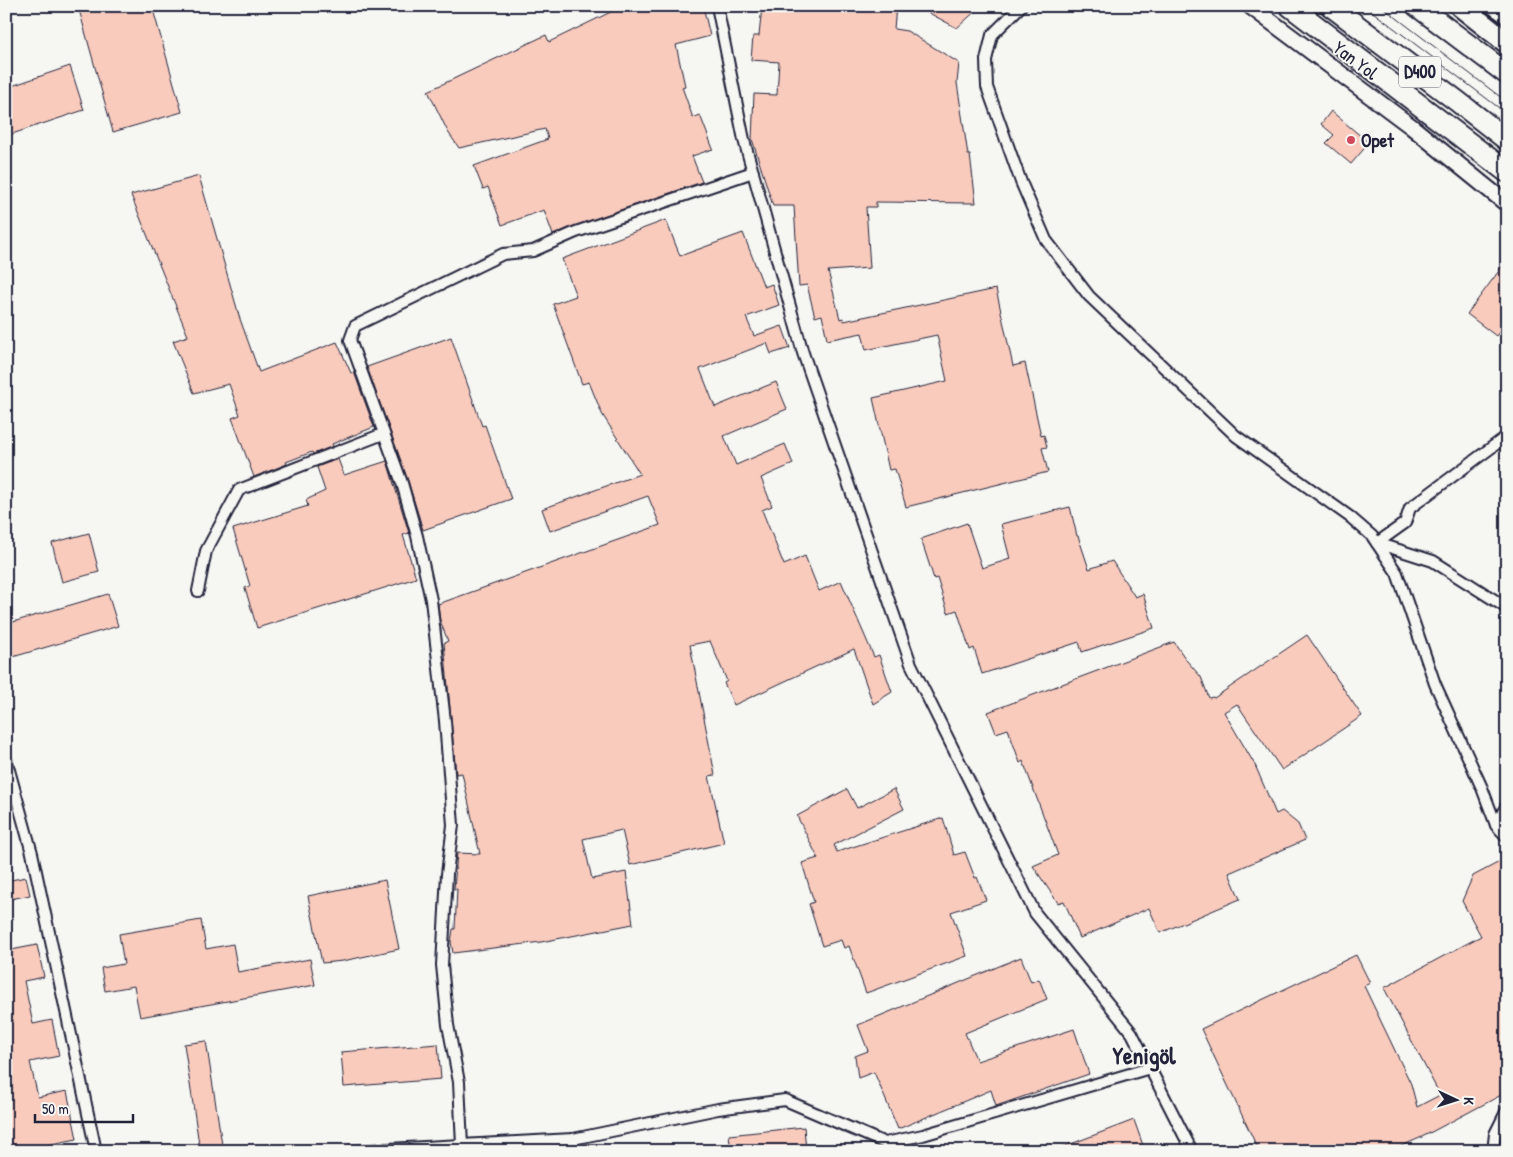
<svg xmlns="http://www.w3.org/2000/svg" width="1513" height="1157" font-family="'Patrick Hand',sans-serif">
  <style>
    .building { fill: #f9cbbd; stroke: #22223b }
    .lines { fill: none; stroke-linecap: round; stroke-linejoin: round }
    .street-casing { stroke: #22223b; stroke-width: 14 }
    .secondary-casing { stroke: #22223b; stroke-width: 19 }
    .highway-casing { stroke: #22223b; stroke-width: 24 }
    .street { stroke: #f6f6f2; stroke-width: 10 }
    .secondary { stroke: #f6f6f2; stroke-width: 15 }
    .highway { stroke: #f6f6f2; stroke-width: 20 }
    .tram { stroke: #22223b; stroke-width: 1 }
    .poi-dot { fill: #d1495b; stroke: #f6f6f2; stroke-width: 2 }
    .labels { text-anchor: middle; stroke-width: 4; stroke-linejoin: round; paint-order: stroke }
    .shield { fill: #f6f6f2; stroke: #626272; stroke-width: 1 }
    .shield-label { font-size: 18px; font-weight: bold; fill: #22223b }
    .street-label { font-size: 19px; fill: #22223b; stroke: #f6f6f2 }
    .poi-label { font-size: 19px; font-weight: bold; fill: #22223b; stroke: #f6f6f2; text-anchor: start }
    .district-label { font-size: 24px; font-weight: bold; fill: #22223b; stroke: #f6f6f2 }
  </style>
  <rect width="100%" height="100%" fill="#f6f6f2"/>
  <filter id="ink" filterUnits="userSpaceOnUse"><feTurbulence type="fractalNoise" baseFrequency=".02" numOctaves="2"/><feDisplacementMap in="SourceGraphic" scale="10" xChannelSelector="R" yChannelSelector="G"/><feConvolveMatrix kernelMatrix="1 2 1 2 8 2 1 2 1" color-interpolation-filters="sRGB"/></filter>
  <g filter="url(#ink)">
    <!-- building -->
    <g class="building">
      <path d="M78,6h74l30,106 -69,20z"/>
      <path d="M623,6h80l7,30 -34,9 9,41 -3,1 11,31 7,-3 13,34 -21,7 10,26 -128,44 -21,9 -9,-25 -42,15 -14,-38 -5,2 -9,-23 74,-27 -3,-10 -86,19 -11,-16 -20,-41 118,-56 3,7z"/>
      <path d="M762,6h134l-2,23 13,2 52,32 -2,20 11,72h2l6,48 -100,-1v5h-10l4,61 -42,3 12,48 3,-1 1,3 152,-32 17,77 12,-3 16,73 3,-1 3,12 -5,1 6,24 -142,35 -11,-38 -6,1 -16,-72 74,-17 -10,-46 -71,15 -4,-17 -35,7 -5,-25 -7,2 -8,-32 -8,1 -5,-80h-21l-21,-67 2,-45 23,1 2,-33 -28,-2 2,-24h6z"/>
      <path d="M916,6h65l-24,22z"/>
      <path d="M70,66l14,44 -78,26v-48z"/>
      <path d="M1331,111l38,32 -18,21 -25,-21 8,-8 -13,-11z"/>
      <path d="M199,176l41,143 19,53 78,-30 14,31 3,-1 20,55 -42,17 1,2 -20,8 -1,-2 -26,10 1,2 -33,13 -22,-59 8,-3 -11,-31 -35,9 -21,-52 15,-5 -57,-141z"/>
      <path d="M666,220l14,36 63,-23 21,54 8,-3 7,21 -33,12 8,19 28,-10 8,22 -19,6 -4,-11 -67,26 15,38 61,-25 11,27 -63,27 12,29 49,-21 8,20 -32,14 11,28 -10,4 22,55 21,-9 14,35 22,-10 33,76 5,-2 13,37 -19,12 -19,-55 -120,56 -10,-22 3,-2 -17,-40 -20,4 25,130 -6,1 15,67 -94,22 -8,-35 -39,9 9,40 34,-7 7,52 -92,18 -88,11 -2,-11 2,-13h2l2,-40h-3l3,-36 23,1 -18,-81 -6,1 -12,-131 4,-2 -8,-20 -2,-17 222,-79 -12,-29 -98,35 -8,-22 98,-35 -38,-60 -13,-32 -7,2 -29,-80 23,-8 -14,-37z"/>
      <path d="M1507,260v62l-11,14 -29,-22z"/>
      <path d="M451,337l31,89 3,-1 26,74 -88,31 -15,-49 -41,-114z"/>
      <path d="M338,459l6,16 43,-14 22,72 -6,2 13,43 -159,50 -12,-40 5,-2 -17,-57 75,-23 -2,-6 19,-9 -8,-24z"/>
      <path d="M1070,507l7,29h1l11,33 23,-8 23,36 8,-3 11,34 -72,24 -3,-10 -97,32 -8,-26 -4,2 -13,-40 -9,3 -11,-35 -3,1 -13,-40 46,-16 15,45 28,-9 -9,-35z"/>
      <path d="M89,533l10,39 -37,10 -10,-39z"/>
      <path d="M108,594l10,32 -112,33v-35z"/>
      <path d="M1307,635l55,81 -80,54 -45,-66 -13,8 31,53 21,49 6,-3 16,13 7,16 -76,33 11,26 -80,34 -11,-25 -69,30 -16,-37 -6,2 -25,-37 25,-11 -35,-94 -3,2 -12,-34 -12,4 -8,-21 186,-70 13,19 14,16 8,21 4,-1 1,1z"/>
      <path d="M847,789l10,19 37,-19 10,20 -70,36 3,7 106,-34 11,37 11,-3 10,26 2,-1 9,23 -35,12 16,44 -101,37 -17,-47 -5,2 -3,-8 -19,6 -13,-42 5,-2 -12,-39 16,-5 -21,-42z"/>
      <path d="M1507,858v234l-85,45 -32,14h-131l-58,-122 155,-74 14,28 -6,3 47,98 6,23 23,-12 -56,-107 97,-52 -19,-35 11,-25z"/>
      <path d="M26,877l4,18 -24,5v-19z"/>
      <path d="M385,880l14,69 -56,12 -21,2 -14,-67z"/>
      <path d="M201,920l5,29 27,-5 5,28 72,-13 5,26 -175,32 -6,-31 -29,5 -4,-23 23,-4 -5,-30z"/>
      <path d="M37,945l7,32 -20,4 9,43 19,-4 7,36 -29,6 8,35 29,-6 10,48 -36,7 1,5h-36v-200z"/>
      <path d="M1021,957l10,25 8,-3 8,20 -82,34 12,28 97,-32 15,45 -93,32 -5,-16 -93,39 -24,-57 -16,6 -3,-22 13,-5 -10,-26z"/>
      <path d="M206,1041l17,110h-23l-16,-107z"/>
      <path d="M438,1044l3,35 -97,8 -3,-35z"/>
      <path d="M1134,1120l11,31h-90v-1z"/>
      <path d="M804,1127l2,24h-75l-2,-16z"/>
    </g>
    <g class="lines">
      <!-- street casing -->
      <g class="street-casing">
        <g id="street">
          <path d="M717,6l27,134 59,213 108,311 124,249 97,120 60,118"/>
          <path d="M1021,6l-29,29 -6,25 1,27 34,95 25,58 43,56 147,140 114,81 22,19 25,37 38,111 47,104 14,37"/>
          <path d="M1377,543l28,-20 5,-15 97,-72"/>
          <path d="M1377,543l56,18 74,47"/>
          <path d="M198,591l8,-40 33,-61 144,-56"/>
          <path d="M6,759l26,94 64,298"/>
          <path d="M1507,805l-11,20 11,12"/>
          <path d="M573,1139l2,12"/>
          <path d="M462,1145l-3,-63 -11,-57 -6,-60 5,-91 6,-49 -8,-104 -14,-121 -14,-64 -15,-53 -52,-143 5,-14 148,-72 30,-3 43,-19 177,-60"/>
          <path d="M351,1151l222,-12 145,-30 67,-9 100,43 38,-8 227,-67"/>
          <path d="M1493,1151l2,-17 12,-24"/>
        </g>
      </g>
      <!-- secondary casing -->
      <g class="secondary-casing">
        <g id="secondary">
          <path d="M1250,6l162,121 95,77"/>
          <path d="M1493,6l14,10"/>
        </g>
      </g>
      <!-- highway casing -->
      <g class="highway-casing">
        <g id="highway">
          <path d="M1290,6l217,166"/>
          <path d="M1331,6l126,95 50,39"/>
          <path d="M1417,6l90,68"/>
          <path d="M1460,6l47,37"/>
        </g>
      </g>
      <!-- street -->
      <use href="#street" class="street"/>
      <!-- secondary -->
      <use href="#secondary" class="secondary"/>
      <!-- highway -->
      <use href="#highway" class="highway"/>
      <!-- tram -->
      <g class="tram">
        <path d="M1365,6l142,108"/>
        <path d="M1381,6l126,96"/>
      </g>
    </g>
  </g>
  <!-- markers -->
  <circle class="poi-dot" cx="1351" cy="140" r="5"/>
  <g class="labels">
    <!-- shield labels -->
    <rect class="shield" x="1399" y="56.5" width="42" height="31" rx="4"/>
    <g class="shield-label">
      <text x="1420" y="78">D400</text>
    </g>
    <!-- street labels -->
    <g class="street-label">
      <text transform="translate(1356 60) rotate(37)" y="7">Yan Yol</text>
    </g>
    <!-- poi labels -->
    <g class="poi-label">
      <text x="1361" y="147">Opet</text>
    </g>
    <!-- district labels -->
    <g class="district-label">
      <text x="1144" y="1064">Yenigöl</text>
    </g>
  </g>
  <!-- margin -->
  <rect width="1513" height="1157" fill="none" stroke="#f6f6f2" stroke-width="25"/>
  <rect x="12" y="12" width="1488" height="1132" fill="none" stroke="#22223b" stroke-width="2" filter="url(#ink)"/>
  <!-- north arrow -->
  <g transform="translate(1456 1100) rotate(94)" stroke="#f6f6f2" stroke-width="4" paint-order="stroke">
  <path d="M0-4L9 19L0 12L-9 19Z" fill="#22223b"/>
  <text y="-8" font-size="14" font-weight="bold" text-anchor="middle" fill="#22223b">K</text>
  </g>
  <!-- scale -->
  <path d="M35 1114v8h98v-8" fill="none" stroke="#22223b" stroke-width="2.5"/>
  <text x="42" y="1114" font-size="15" fill="#22223b" stroke="#f6f6f2" stroke-width="4" paint-order="stroke">50 m</text>
</svg>
